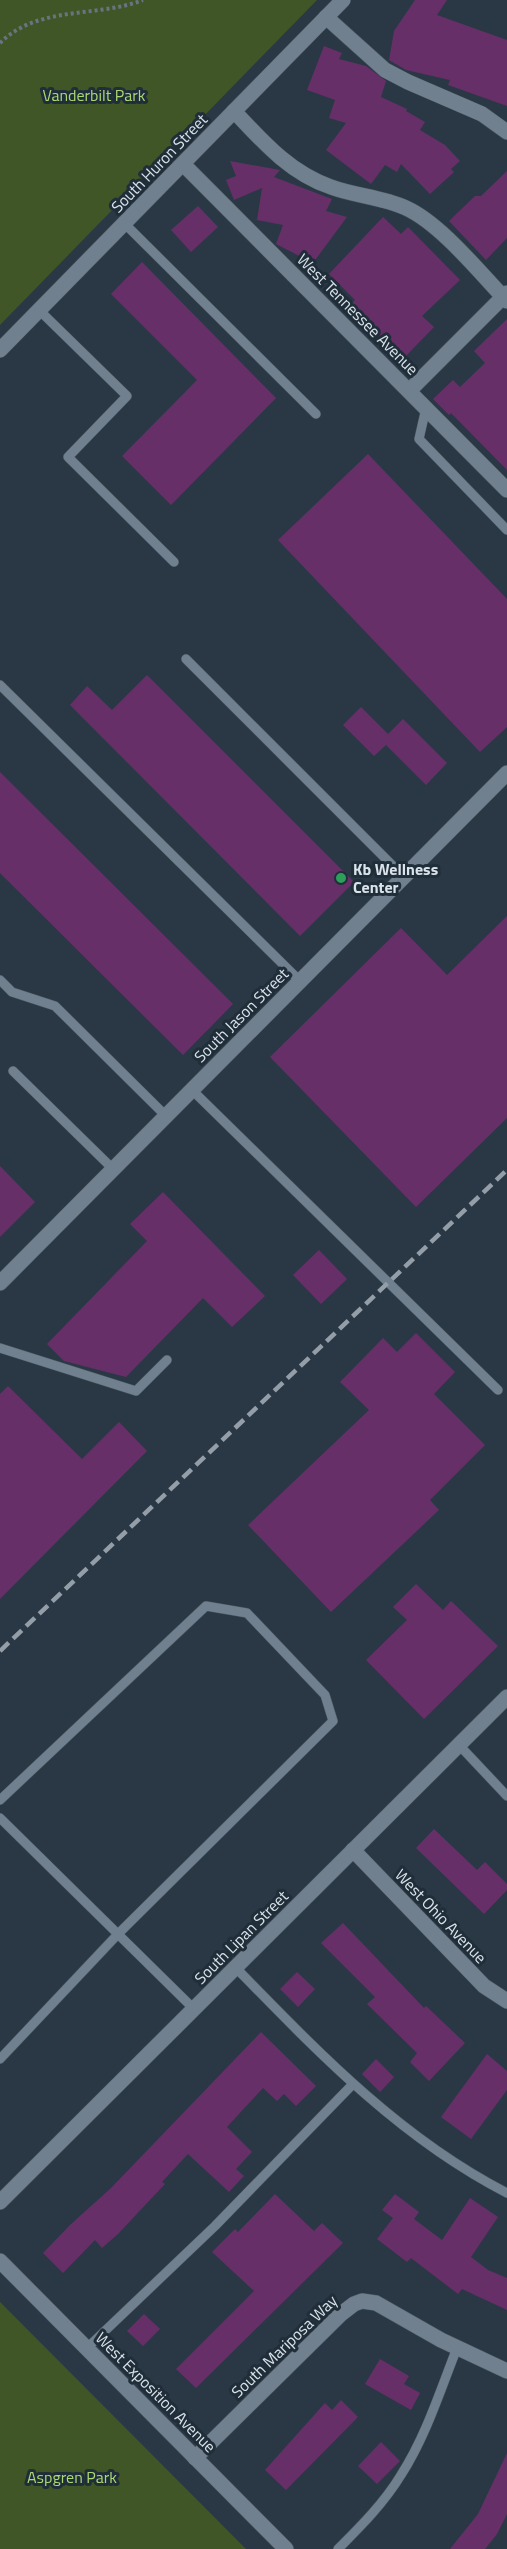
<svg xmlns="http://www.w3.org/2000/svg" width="507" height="2549" font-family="'Titillium Web',sans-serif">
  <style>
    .green { fill: #415627 }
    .building { fill: #662f68 }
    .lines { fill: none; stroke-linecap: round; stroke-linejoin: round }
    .service-casing { stroke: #4a5761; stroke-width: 10 }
    .minor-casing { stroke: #4a5761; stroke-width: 16 }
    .tertiary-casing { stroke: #4a5761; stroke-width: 16 }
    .path { stroke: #687480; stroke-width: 4; stroke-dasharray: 3 3; stroke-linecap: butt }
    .service { stroke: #70808e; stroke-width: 9 }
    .minor { stroke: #70808e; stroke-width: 15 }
    .tertiary { stroke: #70808e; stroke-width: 15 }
    .rail { stroke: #939ea8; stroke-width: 4.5; stroke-dasharray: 12 6; stroke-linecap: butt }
    .leisure-dot { fill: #2e9e5b; stroke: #202e3a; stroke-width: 2 }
    .labels { text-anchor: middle; stroke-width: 6; stroke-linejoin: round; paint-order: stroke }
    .park-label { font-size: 16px; fill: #aad973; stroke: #202e3a }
    .street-label { font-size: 16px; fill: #dae3eb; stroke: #202e3a }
    .poi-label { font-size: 16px; font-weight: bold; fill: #dae3eb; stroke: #202e3a; text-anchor: start }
  </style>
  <rect width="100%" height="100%" fill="#2a3845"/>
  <!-- green -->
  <g class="green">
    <path d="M0,0h317l-317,325z"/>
    <path d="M0,2302l246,247h-246z"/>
  </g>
  <!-- building -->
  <g class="building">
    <path d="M415,0h32l-10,15 70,25v66l-59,-21 2,-5 -44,-10 -17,-10 5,-29z"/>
    <path d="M324,46l18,7 -3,6 27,7 20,15 -5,16 26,12 -1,2 19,11 -5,8 25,15 15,16 -9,8 3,3 -24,22 -29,-30 -4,8 -12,-7 -14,19 -45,-34 20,-27 -17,-5 6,-18 -28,-10z"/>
    <path d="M230,161l50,9 -6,7 58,22 -6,12 21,6 -34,46 -37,-19 7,-19 -26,-5 5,-32 -28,12 -8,-20 10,-4z"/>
    <path d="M507,171v67l-21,22 -37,-39 26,-25h6z"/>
    <path d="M198,206l20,21 -27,25 -20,-22z"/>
    <path d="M383,217l18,17 7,-7 52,53 -38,36 12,11 -32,33 -54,-53 7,-7 -26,-26z"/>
    <path d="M142,262l134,136 -105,107 -49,-49 75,-76 -86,-86z"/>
    <path d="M507,319v151l-56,-57 -2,2 -16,-16 20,-19 7,7 25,-24 -11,-12z"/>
    <path d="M368,454l139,145v128l-27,25 -202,-212z"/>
    <path d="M147,675l207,207 -54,54 -230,-231 17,-19 25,24z"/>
    <path d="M361,707l27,27 15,-15 44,44 -21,22 -40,-40 -12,11 -31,-31z"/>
    <path d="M0,772l233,232 -50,51 -183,-182z"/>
    <path d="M507,916v202l-91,89 -146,-150 131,-129 46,47z"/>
    <path d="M0,1166l35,36 -35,35z"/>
    <path d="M163,1192l102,104 -33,31 -29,-29 -77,79 -62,-16 -17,-17 100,-103 -17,-17z"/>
    <path d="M319,1250l28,29 -26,25 -28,-29z"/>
    <path d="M416,1333l39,39 -21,22 51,51 -55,55 9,10 -108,102 -83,-87 121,-115 -29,-28 43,-44 14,14z"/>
    <path d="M8,1386l74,73 37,-37 28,29 -147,148v-205z"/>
    <path d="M416,1584l27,26 8,-9 47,45 -74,73 -58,-59 41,-40 -14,-13z"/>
    <path d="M434,1829l43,41 8,-8 22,22v6l-23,24 -68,-66z"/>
    <path d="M343,1923l81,85 2,-2 39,37 -36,38 -19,-19 7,-9 -50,-49 8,-7 -54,-54z"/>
    <path d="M297,1972l18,17 -17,18 -18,-18z"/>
    <path d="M261,2032l55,54 -20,20 -12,-12 -7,7 -14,-13 -36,39 25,25 -16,17 8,7 -15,16 -41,-38 -26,28 3,2 -47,50 -16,14 -7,-8 -32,33 -20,-20 27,-28 41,-37z"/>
    <path d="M487,2054l20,17v19l-36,49 -30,-22z"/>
    <path d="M376,2059l18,18 -14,15 -18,-18z"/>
    <path d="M275,2194l39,37 8,-8 21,20 -147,145 -20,-19 78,-78 -42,-39 23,-23 3,3z"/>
    <path d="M395,2194l24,18 -5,7 28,21 28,-42 28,19 -27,40 17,13 19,8v32l-45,-21 -4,5 -47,-36 -4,4 -30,-23 16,-21 -11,-8z"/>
    <path d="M144,2314l16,15 -17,17 -16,-15z"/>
    <path d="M380,2359l29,17 -5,8 16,9 -9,17 -46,-26z"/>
    <path d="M341,2400l17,17 -72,73 -21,-20 60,-67 7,7z"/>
    <path d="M381,2442l19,19 -23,23 -19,-18z"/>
    <path d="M507,2453v61l-10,20 -12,15h-35l28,-35z"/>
  </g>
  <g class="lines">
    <!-- service casing -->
    <g class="service-casing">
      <g id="service">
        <path d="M124,223l192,191"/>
        <path d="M39,310l88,86 -59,61 106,105"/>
        <path d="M426,408l-7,31 88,91"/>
        <path d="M186,659l218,218"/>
        <path d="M0,685l300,296"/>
        <path d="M0,980l12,12 43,14 111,110"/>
        <path d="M13,1071l100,98"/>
        <path d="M192,1090l306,300"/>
        <path d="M0,1348l136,43 31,-31"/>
        <path d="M459,1745l48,51"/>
        <path d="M0,1800l206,-194 41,7 78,82 8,26 -214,212 -119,126"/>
        <path d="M0,1818l194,191"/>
        <path d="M236,1968c82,84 164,170 271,225"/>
        <path d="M87,2348l128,-122 138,-142"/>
        <path d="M338,2549c23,-23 46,-46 63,-74 25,-39 39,-84 56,-127"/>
      </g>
    </g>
    <!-- minor casing -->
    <g class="minor-casing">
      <g id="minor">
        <path d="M326,17l59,53 23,12 74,32 25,18"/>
        <path d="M234,111c29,31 56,62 97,76 24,9 52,10 75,21 35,16 74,65 101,93"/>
        <path d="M183,164l324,326"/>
        <path d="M0,350l343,-350"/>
        <path d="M409,391l98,-98"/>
        <path d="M353,1850l131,136 23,15"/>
        <path d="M195,2458l146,-144 13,-10 8,-3 14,2 65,37 66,31"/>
      </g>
    </g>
    <!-- tertiary casing -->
    <g class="tertiary-casing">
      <g id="tertiary">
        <path d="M0,1283l507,-510"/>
        <path d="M0,2202l507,-505"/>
        <path d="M0,2261l286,288"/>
      </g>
    </g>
    <!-- path -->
    <path class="path" d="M0,43c38,-38 97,-25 143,-43"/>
    <!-- service -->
    <use href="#service" class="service"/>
    <!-- minor -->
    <use href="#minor" class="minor"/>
    <!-- tertiary -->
    <use href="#tertiary" class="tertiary"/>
    <!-- rail -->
    <path class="rail" d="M0,1651l507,-481"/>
  </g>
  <!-- markers -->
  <circle class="leisure-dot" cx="341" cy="878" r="6"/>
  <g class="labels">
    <!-- park labels -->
    <g class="park-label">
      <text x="94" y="101">Vanderbilt Park</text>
      <text x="72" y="2483">Aspgren Park</text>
    </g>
    <!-- street labels -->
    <g class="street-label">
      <text transform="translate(159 163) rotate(-46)" y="6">South Huron Street</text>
      <text transform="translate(358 314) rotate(45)" y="6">West Tennessee Avenue</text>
      <text transform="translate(241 1015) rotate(-45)" y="6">South Jason Street</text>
      <text transform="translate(441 1916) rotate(46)" y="6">West Ohio Avenue</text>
      <text transform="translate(241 1937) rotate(-45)" y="6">South Lipan Street</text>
      <text transform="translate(284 2346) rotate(-44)" y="6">South Mariposa Way</text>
      <text transform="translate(156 2392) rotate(45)" y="6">West Exposition Avenue</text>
    </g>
    <!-- poi labels -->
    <g class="poi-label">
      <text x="353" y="875">Kb Wellness<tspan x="353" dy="18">Center</tspan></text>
    </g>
  </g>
</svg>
